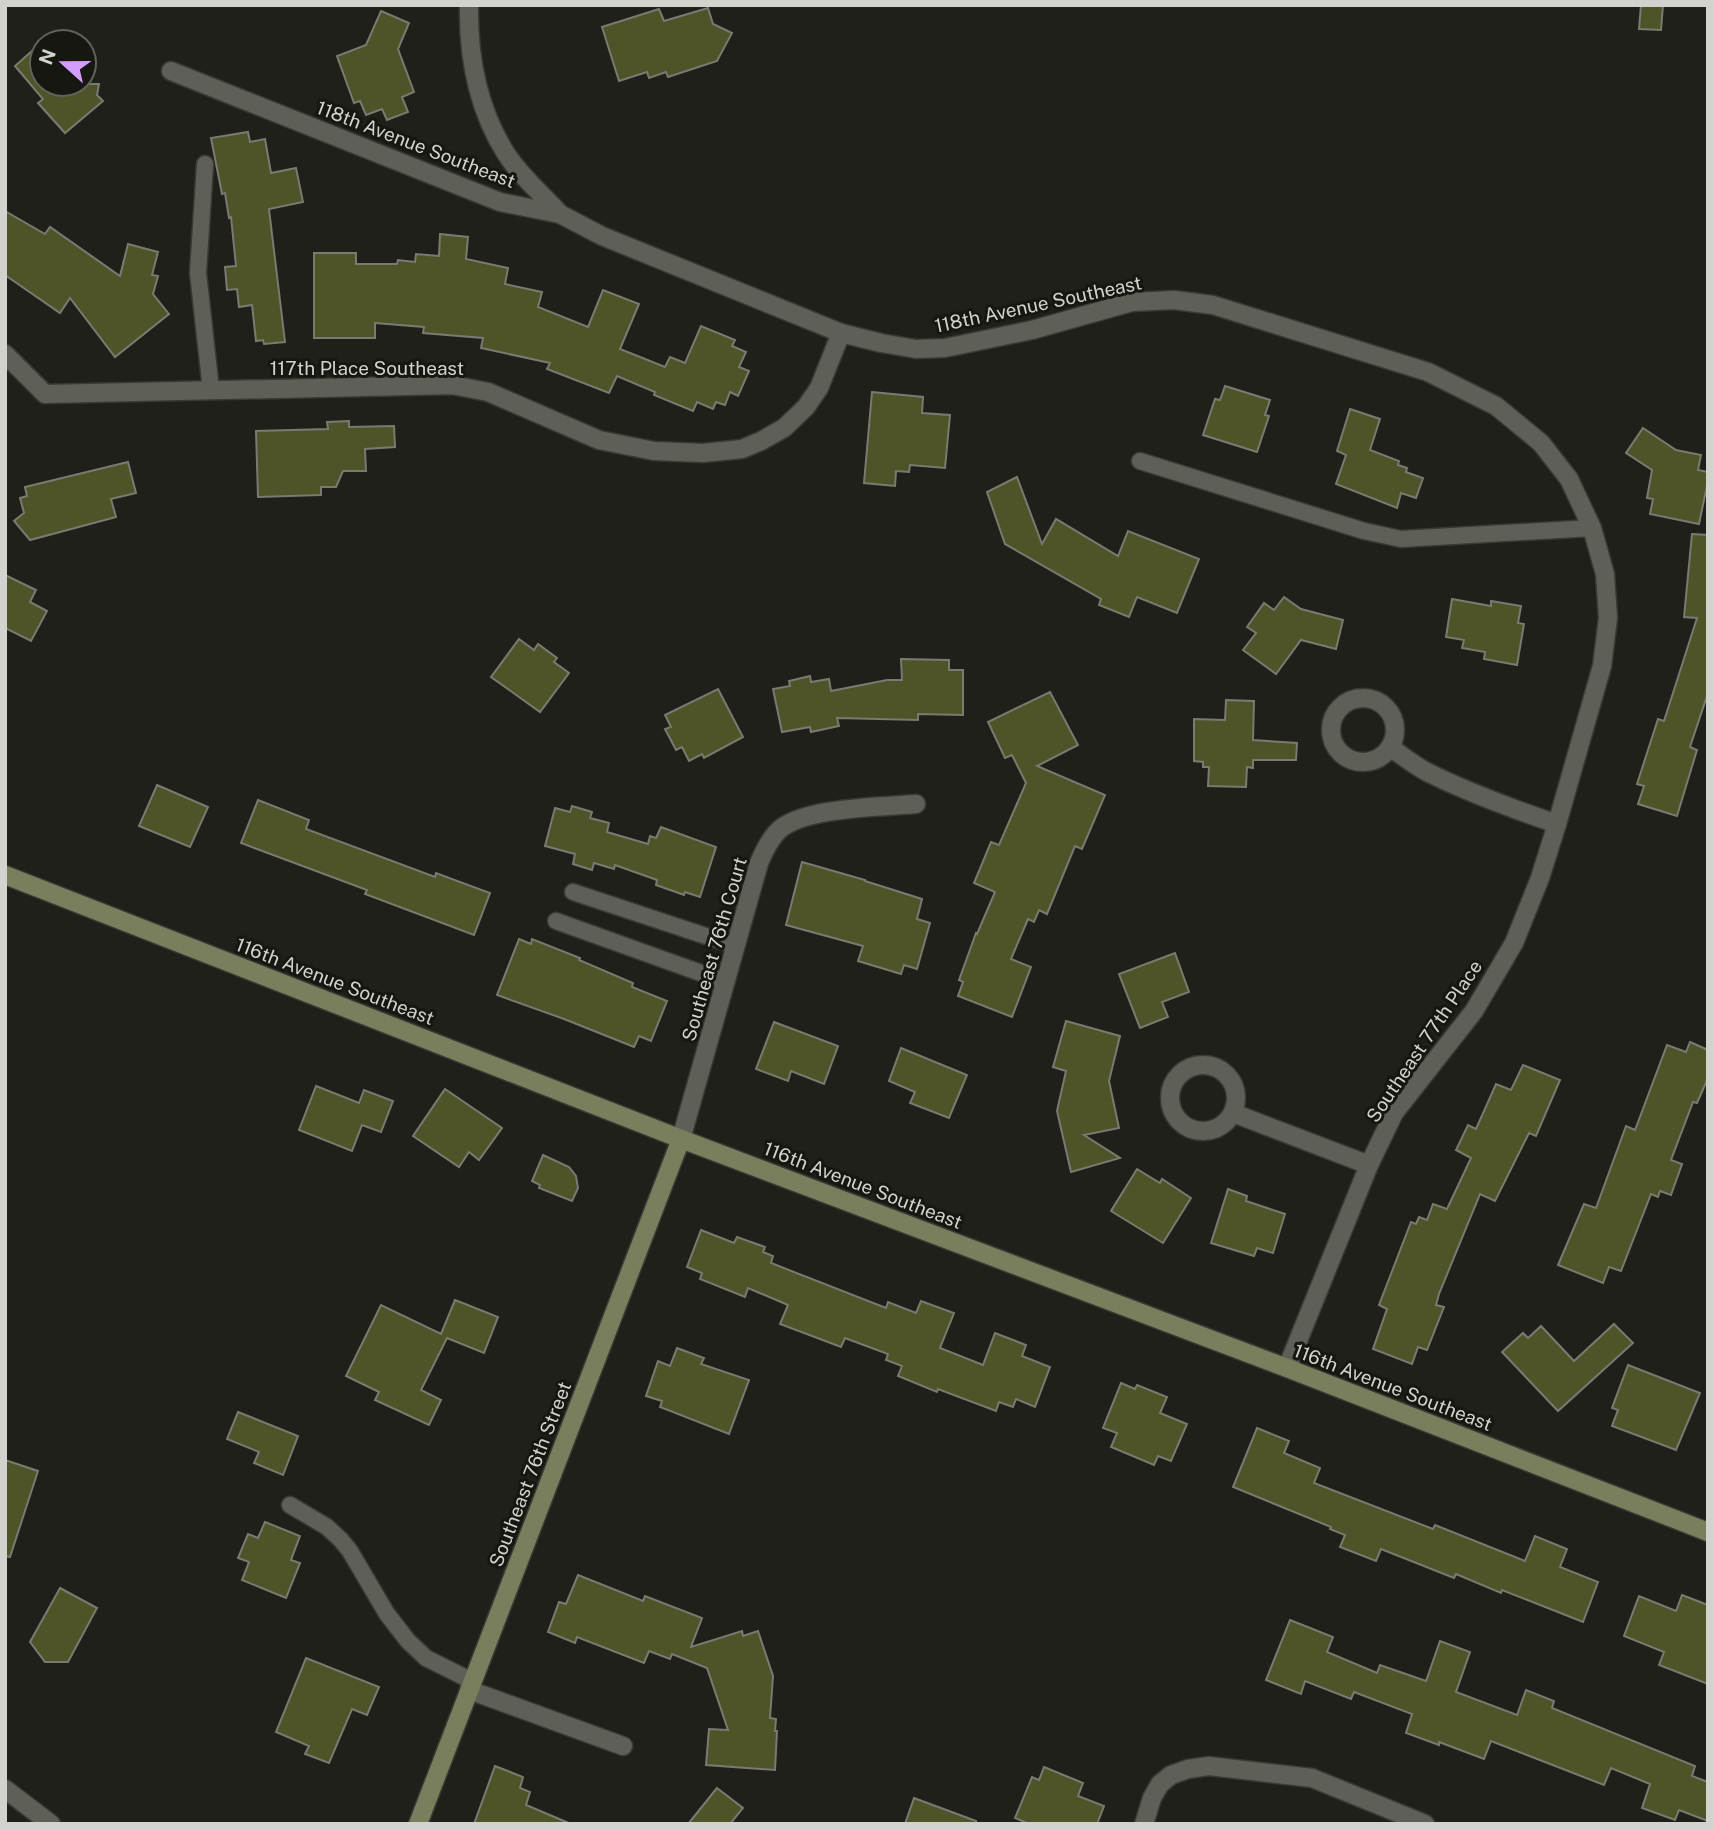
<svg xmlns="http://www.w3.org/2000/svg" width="1713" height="1829" font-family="'Public Sans',sans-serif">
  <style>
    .building { fill: #4f5428; stroke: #797a72; stroke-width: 2 }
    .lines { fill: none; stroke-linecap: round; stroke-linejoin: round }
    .lane-casing { stroke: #393a35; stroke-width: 19 }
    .street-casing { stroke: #393a35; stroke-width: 21 }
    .secondary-casing { stroke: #393a35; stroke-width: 21 }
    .lane { stroke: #5e6058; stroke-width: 16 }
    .street { stroke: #5e6058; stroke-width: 18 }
    .secondary { stroke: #797e5d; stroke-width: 18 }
    .labels { text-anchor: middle; stroke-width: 6; stroke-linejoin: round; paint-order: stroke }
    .street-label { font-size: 19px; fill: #d2d3ce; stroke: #161710 }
  </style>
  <rect width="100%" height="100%" fill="#1f2019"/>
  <!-- building -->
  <g class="building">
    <path d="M1641,5h22l-2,25 -22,-1z"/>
    <path d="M708,8l5,16 19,9 -15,28 -49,16 -2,-5 -17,6 -2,-6 -28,9 -17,-54 57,-18 5,12z"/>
    <path d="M381,11l28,12 -11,26 16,43 -12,5 6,15 -21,8 -5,-11 -16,6 -6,-14 -6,2 -17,-47 29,-11z"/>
    <path d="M42,42v42h57l-2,11 6,6 -38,32 -27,-30 5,-4 -28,-33z"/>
    <path d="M248,132l2,10 15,-3 6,34 25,-5 7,34 -34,7 16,133 -21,2 -1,-4 -7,1 -4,-36 -13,2 -2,-18 -10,1 -2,-23 11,-1 -5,-49 -2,1 -4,-25 -3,1 -11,-56z"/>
    <path d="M5,211l40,23 5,-7 70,49 8,-32 30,8 -6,23 6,1 -5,18 16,20 -54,43 -45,-59 -10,15 -55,-38z"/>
    <path d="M440,234l28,3 -2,22 42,9 -3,16 37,8 -4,15 50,20 15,-37 36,14 -19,45 45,18 5,-10 15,6 16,-37 34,14 -3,6 14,6 -7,15 10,4 -11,25 -8,-4 -5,13 -9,-3 -3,7 -16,-7 -4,9 -39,-16 1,-3 -38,-16 -8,17 -62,-24 3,-6 -69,-15 2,-10 -60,-5 1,-6 -49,-4v15h-61v-85h42v11h41l1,-4 17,2 1,-8 23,2z"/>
    <path d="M1225,386l45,14 -5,15 4,1 -12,36 -54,-17 12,-36 5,1z"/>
    <path d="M872,392l51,5 -1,16 28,2 -5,53 -35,-3 -1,7 -13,-1 -1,15 -31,-3z"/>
    <path d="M1350,409l30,10 -10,31 29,11 -1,4 9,3 -1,4 17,6 -7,20 -15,-5 -4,15 -61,-24 10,-29 -9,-4z"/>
    <path d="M349,421v6l45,-1 1,21 -30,2 1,22h-23l-7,16h-15v8l-63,2 -2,-66 72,-2 -1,-7z"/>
    <path d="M1643,428l33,22 25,5 -3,15 10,2v9l-9,43 -49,-10 3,-15 -6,-1 5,-28 -26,-17z"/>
    <path d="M128,462l8,31 -25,6 5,18 -86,23 -16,-19 10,-8 -4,-15 7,-2 -2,-9z"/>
    <path d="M1017,477l25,67 14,-25 62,37 10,-25 71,28 -22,54 -40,-16 -8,20 -30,-12 2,-6 -96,-55 -18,-52z"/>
    <path d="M1692,534l16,1v158l-18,54 7,3 -20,66 -39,-12 6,-18 -7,-2 21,-65 6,2 33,-103 -13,-1z"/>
    <path d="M5,575l31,15 -6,12 17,9 -16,30 -26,-13z"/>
    <path d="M1284,597l17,12 42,11 -7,29 -35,-9 -25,34 -33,-24 13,-17 -9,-6 17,-24 10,7z"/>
    <path d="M1452,599l39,7v-5l30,5 -3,17 6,1 -7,41 -33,-6 1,-7 -23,-4 2,-8 -18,-3z"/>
    <path d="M519,639l15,11 4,-6 19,14 -3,4 15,11 -29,39 -49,-35z"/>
    <path d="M901,659l48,1v10h14v45l-45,-1v6l-81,-2 2,8 -28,6 -1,-5 -28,5 -9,-43 17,-3 -1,-5 21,-5 1,6 18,-3 2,12 56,-11h15z"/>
    <path d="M718,689l25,48 -39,21 -2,-4 -13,7 -7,-14 -6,3 -11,-21 6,-2 -6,-12z"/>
    <path d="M1050,692l28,53 -41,21 68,29 -23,54 -7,-3 -28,68 -8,-4 -5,12 -6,-3 -17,40 20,8 -19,50 -54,-21 5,-14 -4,-2 17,-47 1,1 18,-42 -21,-9 17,-41 8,3 27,-62 -14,-28 -7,3 -17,-36z"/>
    <path d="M1226,700l28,1 -1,39 44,3 -1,17h-43v8l-6,-1 -1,20 -38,-1 1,-19h-6v-5l-9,-1v-42l31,1z"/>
    <path d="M157,785l51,22 -18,40 -51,-21z"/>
    <path d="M258,800l51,20 -3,9 129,48 1,-4 54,20 -16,42 -109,-41 2,-4 -126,-47z"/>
    <path d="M572,806l20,6 -2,6 19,5 -2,9 41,12 2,-8 6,2 5,-11 55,20 -16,50 -15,-5 -1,3 -28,-10 1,-5 -42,-15 -1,4 -20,-6 -2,7 -19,-6 2,-10 -30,-8 10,-38 15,4z"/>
    <path d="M802,862l63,18v1l57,18 -5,20 13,4 -13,46 -13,-4 -3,9 -43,-13 5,-15 -77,-21z"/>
    <path d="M519,939l12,5 1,-5 48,19 -1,2 54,23 -1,4 35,14 -16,40 -12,-5 -5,11 -70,-28 -67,-24z"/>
    <path d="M1175,953l14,39 -27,10 6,15 -28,11 -21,-54z"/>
    <path d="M1066,1021l54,15 -11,45 10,47 -35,7 36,23 -49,14 -14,-61 9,-40 -13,-4z"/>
    <path d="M774,1022l64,24 -14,38 -33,-13 -3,10 -32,-12z"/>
    <path d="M1690,1042l18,8v28l-11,25 -4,-1 -22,58 11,4 -11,31 -11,-4 -2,6 -7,-3 -30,77 -12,-4 -6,16 -45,-18 26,-61 12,4 30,-82 9,4 32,-85 19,7z"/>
    <path d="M901,1048l66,27 -18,43 -39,-15 5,-11 -26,-11z"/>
    <path d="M1523,1065l37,15 -24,56 -7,-3 -34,68 -15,-7 -41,100 -3,11 8,2 -17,43 -9,-3 -6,17 -39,-15 14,-40 -8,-4 32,-83 5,2 3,-7 8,3 6,-16 14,5 24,-51 -15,-8 12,-25 8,4 20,-45 15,6z"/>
    <path d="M316,1086l43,17 5,-13 29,11 -12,31 -19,-7 -10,26 -53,-21z"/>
    <path d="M445,1089l57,39 -23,32 -10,-8 -10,15 -46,-31z"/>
    <path d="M543,1155l26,12 7,9 2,12 -6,13 -33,-13 1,-3 -8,-4z"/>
    <path d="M1137,1169l23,14 2,-4 29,19 -28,45 -52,-32z"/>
    <path d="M1228,1189l19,7 -1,5 39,13 -12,39 -16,-5 -3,8 -43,-13z"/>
    <path d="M701,1230l33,13 3,-6 28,10 -2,5 10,4 -2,7 115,45 2,-6 28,11 5,-12 33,12 -14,35 43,17 12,-32 31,12 -4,11 28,11 -15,40 -19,-8 -3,8 -14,-5 -3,9 -58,-22 -1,3 -39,-16 4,-10 -16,-6 2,-6 -43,-16 -4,9 -61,-23 8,-19 -40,-17 -3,9 -45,-18 2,-6 -15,-6z"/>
    <path d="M455,1300l43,17 -14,36 -37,-15 -26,52 20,10 -12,25 -54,-25 4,-8 -33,-16 35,-71 60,29z"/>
    <path d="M1614,1324l19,19 -75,68 -56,-59 21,-19 5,5 13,-12 33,35z"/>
    <path d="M677,1348l27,10 -3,6 48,16 -20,54 -69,-27 2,-6 -16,-5 12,-35 12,5z"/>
    <path d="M1628,1365l72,28 -24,57 -64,-24 6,-16 -6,-2z"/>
    <path d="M1121,1383l14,6 2,-4 30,12 -7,16 27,11 -16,37 -13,-5 -4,9 -43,-18 6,-14 -14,-5z"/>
    <path d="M238,1412l60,24 -15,39 -29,-12 5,-11 -32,-13z"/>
    <path d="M1257,1428l32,13 -5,12 36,15 -6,15 119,46 2,-4 90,36 10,-25 32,13 -7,18 38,15 -15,40 -81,-32 -1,3 -45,-19 -2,4 -73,-29 -5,12 -36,-14 5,-12 -15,-6 1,-2 -98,-40z"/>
    <path d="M5,1460l33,11 -28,86 -5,-1z"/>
    <path d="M265,1522l35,14 -9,24 9,3 -14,35 -44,-18 7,-18 -11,-4 10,-24 10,4z"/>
    <path d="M578,1575l65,26 2,-5 57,22 -11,29 51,-16 1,5 15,-5 15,45 -3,42 6,1 -1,12h2l-2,39 -69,-5 3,-36 19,1 -21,-62 -35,-14 -2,5 -21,-8 -5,12 -67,-26 -2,6 -27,-11 11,-30 7,2z"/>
    <path d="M60,1588l37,20 -29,54h-23l-15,-20z"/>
    <path d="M1682,1595l26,10v79l-49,-19 5,-13 -40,-16 15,-40 37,15z"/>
    <path d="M1290,1620l43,17 -6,15 50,21 3,-8 46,16 14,-40 30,11 -14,40 61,23 9,-25 28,11 -2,7 143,58 -3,10 16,6v39l-29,-11 -4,10 -33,-12 8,-24 -39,-16 -7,17 -113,-44 -7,18 -45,-17v3l-33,-12 6,-19 -58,-22 -3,7 -46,-18 -4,13 -35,-14z"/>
    <path d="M306,1658l73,29 -12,28 -15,-6 -23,54 -24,-9 4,-8 -33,-14z"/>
    <path d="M495,1766l28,11 -3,11 10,4 -4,13 45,19h-97z"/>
    <path d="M1044,1767l39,16 -5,13 26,10 -7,18h-68l-14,-6 17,-41 7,3z"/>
    <path d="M717,1788l26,20 -13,16h-42z"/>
    <path d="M914,1798l62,23v3h-71z"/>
  </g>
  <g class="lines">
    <!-- lane casing -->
    <g class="lane-casing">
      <g id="lane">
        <path d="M205,164l-7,109 13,117"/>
        <path d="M1140,461l224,70 37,8 191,-11"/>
        <path d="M573,892l163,54"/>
        <path d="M556,921l170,61"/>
        <path d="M290,1505l37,22 14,13 9,11 37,63 21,27 18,17 46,23"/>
      </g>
    </g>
    <!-- street casing -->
    <g class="street-casing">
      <g id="street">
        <path d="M469,5c-1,52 9,103 36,147 14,23 37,42 55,62"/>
        <path d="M171,71l329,131 60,12 42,22 239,97 40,10 35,6 29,-1 87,-18 100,-28 42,-2 39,5 215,67 68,34 45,37 28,36 23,49 13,46 3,44 -6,48 -45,158 -17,54 -26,65 -40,68 -80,102 -25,52 -82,203"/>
        <path d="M5,354l40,40 407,-9 36,7 111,48 55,11 49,2 39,-4 19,-8 23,-13 22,-21 13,-19 22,-55"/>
        <circle cx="1363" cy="730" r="32"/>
        <path d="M1391,748c12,8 23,17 36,24 42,21 86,37 130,52"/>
        <circle cx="1203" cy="1098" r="33"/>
        <path d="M1233,1113l136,52"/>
        <path d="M681,1139l78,-276c5,-12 10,-23 19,-32 24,-24 104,-24 138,-27"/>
        <path d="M469,1690l154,56"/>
        <path d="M5,1789l46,35"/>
        <path d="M1144,1824l8,-26 8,-14 11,-9 17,-6 21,-3 103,12 113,46"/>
      </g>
    </g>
    <!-- secondary casing -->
    <g class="secondary-casing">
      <g id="secondary">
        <path d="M5,875l676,264 606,229 421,164"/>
        <path d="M418,1824l263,-685"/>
      </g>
    </g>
    <!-- lane -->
    <use href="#lane" class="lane"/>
    <!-- street -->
    <use href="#street" class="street"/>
    <!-- secondary -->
    <use href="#secondary" class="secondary"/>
  </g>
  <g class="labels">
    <!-- street labels -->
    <g class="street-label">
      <text transform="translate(416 144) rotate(21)" y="7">118th Avenue Southeast</text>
      <text transform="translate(1038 304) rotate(-12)" y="7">118th Avenue Southeast</text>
      <text x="367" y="375">117th Place Southeast</text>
      <text transform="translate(714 949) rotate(-74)" y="7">Southeast 76th Court</text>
      <text transform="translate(335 981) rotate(21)" y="7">116th Avenue Southeast</text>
      <text transform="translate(1424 1041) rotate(-56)" y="7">Southeast 77th Place</text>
      <text transform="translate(863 1185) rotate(21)" y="7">116th Avenue Southeast</text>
      <text transform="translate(1393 1387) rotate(21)" y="7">116th Avenue Southeast</text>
      <text transform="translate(530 1474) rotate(-69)" y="7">Southeast 76th Street</text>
    </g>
  </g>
  <!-- border -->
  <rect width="1713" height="1829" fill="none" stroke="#d2d3ce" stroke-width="14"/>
  <!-- north arrow -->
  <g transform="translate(63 63) rotate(291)"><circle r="33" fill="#161710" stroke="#61625c" stroke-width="2"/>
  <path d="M0-5L12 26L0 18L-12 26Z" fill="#d29dfd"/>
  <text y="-10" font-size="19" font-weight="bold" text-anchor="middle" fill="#d2d3ce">N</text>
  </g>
</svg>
